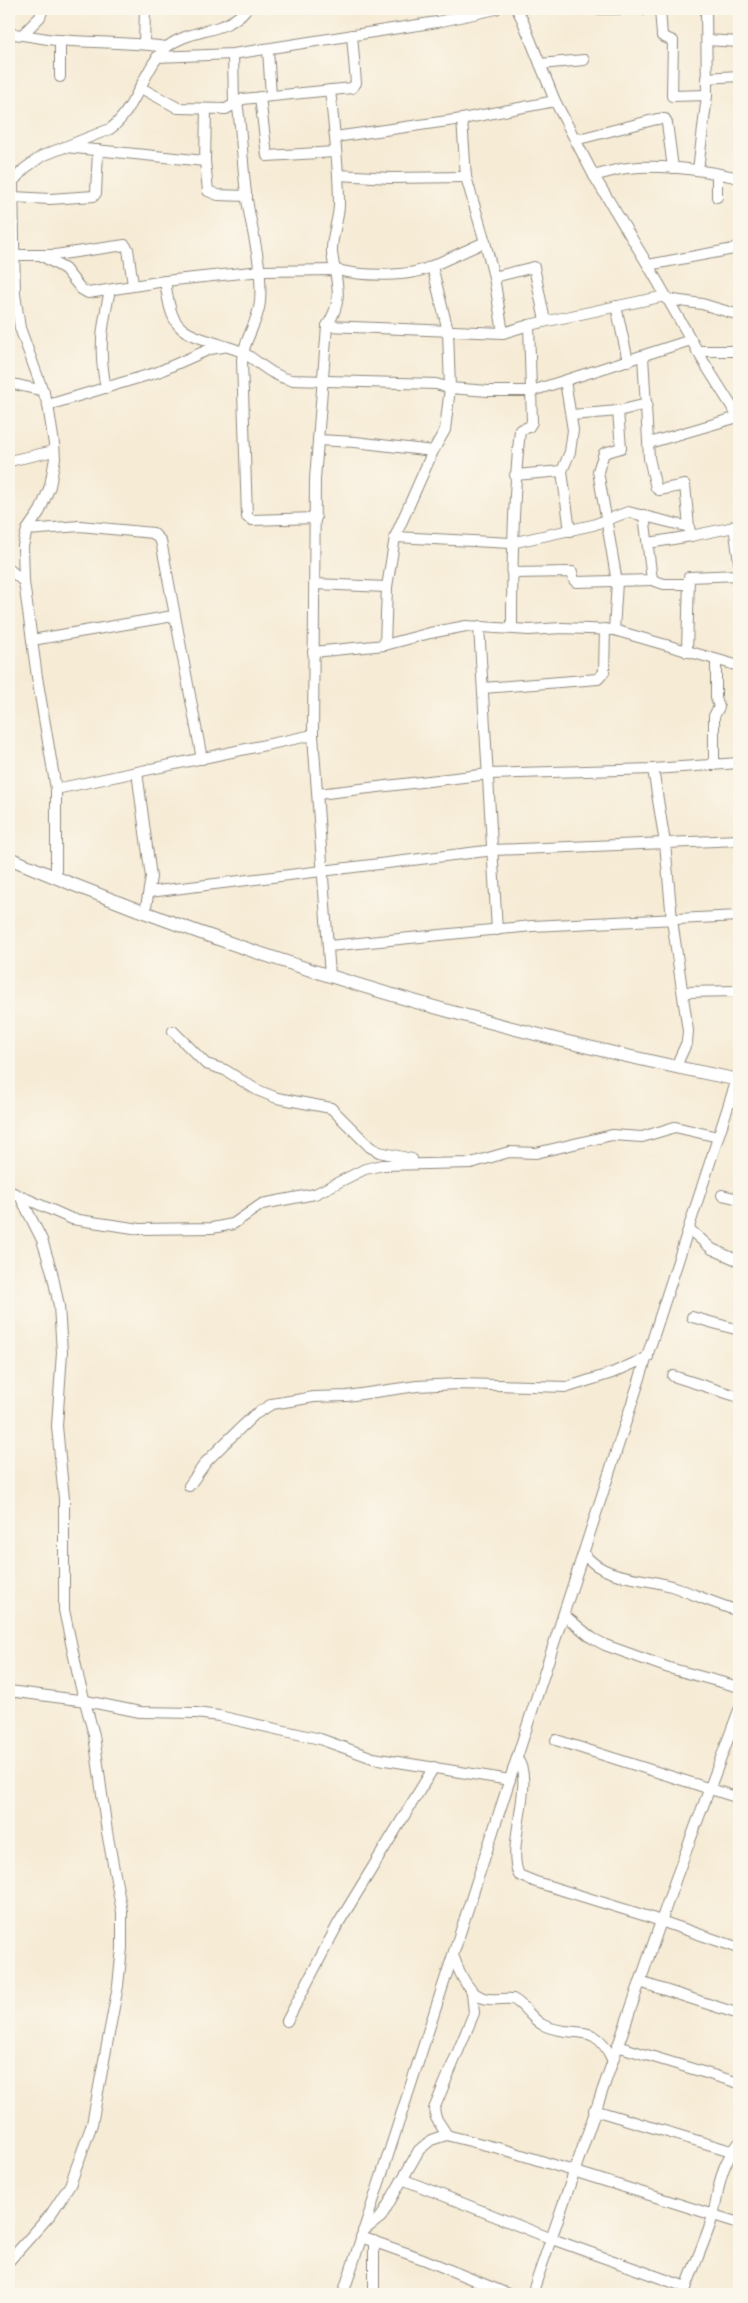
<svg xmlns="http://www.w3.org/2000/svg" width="748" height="2303" font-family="Itim,sans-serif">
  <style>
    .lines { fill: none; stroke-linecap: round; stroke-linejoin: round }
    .minor-casing { stroke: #908b80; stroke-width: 12 }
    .tertiary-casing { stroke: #908b80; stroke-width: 14 }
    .minor { stroke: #fff; stroke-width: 10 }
    .tertiary { stroke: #fff; stroke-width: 12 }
  </style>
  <rect width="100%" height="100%" fill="#fbf7ec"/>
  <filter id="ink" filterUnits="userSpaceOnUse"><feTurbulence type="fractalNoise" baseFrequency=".02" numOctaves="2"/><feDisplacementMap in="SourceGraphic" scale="10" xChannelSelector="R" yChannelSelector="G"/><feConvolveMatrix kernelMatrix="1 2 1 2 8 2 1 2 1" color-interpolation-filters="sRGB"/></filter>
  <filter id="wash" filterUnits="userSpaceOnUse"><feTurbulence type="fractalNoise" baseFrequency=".0096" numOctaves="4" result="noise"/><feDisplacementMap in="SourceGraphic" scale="20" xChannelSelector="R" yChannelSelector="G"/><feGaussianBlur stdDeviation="1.12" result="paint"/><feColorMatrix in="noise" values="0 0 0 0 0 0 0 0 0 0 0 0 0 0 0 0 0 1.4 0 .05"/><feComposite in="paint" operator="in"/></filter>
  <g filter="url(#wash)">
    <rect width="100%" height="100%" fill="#f6ebd5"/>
  </g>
  <g filter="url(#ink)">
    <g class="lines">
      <!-- minor casing -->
      <g class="minor-casing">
        <g id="minor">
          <path d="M517,9l5,10 33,82 39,75 54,89 57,99 34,54"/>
          <path d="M577,9h85"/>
          <path d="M660,9l2,27 11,5 -1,55 35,-1"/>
          <path d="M9,34c17,0 32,5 49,6 36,3 72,2 108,7"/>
          <path d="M23,34l17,-17 3,-8"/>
          <path d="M60,40v37"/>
          <path d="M707,40l32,2"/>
          <path d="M144,44l1,-35"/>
          <path d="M268,49l3,47"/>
          <path d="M233,54l1,50"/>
          <path d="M157,57l76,-3 204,-32 59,-13"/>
          <path d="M540,64l44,-4"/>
          <path d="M706,78l33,-2"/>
          <path d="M141,88l37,20 48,1 17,-10 109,-11 4,-5 -4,-48"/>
          <path d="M260,97l7,59 69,-4"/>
          <path d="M237,102c5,30 5,60 9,91 5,37 17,71 14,109 -2,21 -17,39 -18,58l5,157 5,3 64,-2"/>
          <path d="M206,109l-1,52 3,30 10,4 29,1"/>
          <path d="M335,137l127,-18 93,-18"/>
          <path d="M575,140l82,-21h8l2,4 6,45"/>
          <path d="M65,147l140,14"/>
          <path d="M698,170l9,-75 -1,-86"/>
          <path d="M339,175l51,3 76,-1"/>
          <path d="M594,176c11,-3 22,-7 34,-8 37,-4 75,2 111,10"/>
          <path d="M13,183l2,111 5,34 28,77 6,39 1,14 -5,28 -10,25 -13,19 -4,16 1,36 13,95 19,112v89"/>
          <path d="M9,186l15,-17 18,-13 68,-27c26,-19 35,-64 57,-82 23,-19 60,-13 79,-38"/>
          <path d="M13,197l37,2 44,-3 2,-3 2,-43"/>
          <path d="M717,197v-23"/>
          <path d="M485,242l9,35 9,56"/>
          <path d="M15,255h40l70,-10 3,4 5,36"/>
          <path d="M42,256l23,13 16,20 7,4 77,-12 96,-10 76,-1c25,6 73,8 95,-4"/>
          <path d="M648,265l91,-17"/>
          <path d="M494,277l40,-10 11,54"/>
          <path d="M165,281c7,47 11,50 54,63 8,3 18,5 25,9 16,10 28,23 47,27l145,4 14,4 38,3h44l159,-51"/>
          <path d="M666,299l36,5 37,11"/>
          <path d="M616,306l12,55"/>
          <path d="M327,326l176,7 26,-8"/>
          <path d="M697,351h42"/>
          <path d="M643,356l6,102 7,30 3,2 26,-5 4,42"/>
          <path d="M565,381l8,49 -3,22 -8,19 8,60"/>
          <path d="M9,383l35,8"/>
          <path d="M106,388c-8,-38 -4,-61 4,-98"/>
          <path d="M48,405l110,-33 52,-23 13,-2"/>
          <path d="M572,415l46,-4 29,-7"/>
          <path d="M318,440l37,2 78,9"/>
          <path d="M649,443l89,-26"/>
          <path d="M9,461l45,-10"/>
          <path d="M515,475l47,-4"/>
          <path d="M734,526l5,36"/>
          <path d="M27,530l53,-4 73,7 8,8 41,218"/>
          <path d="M395,537l116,6 82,-18 35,-13 61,15 2,9 48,-10"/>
          <path d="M649,543l42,-7"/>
          <path d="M9,569l15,13"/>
          <path d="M512,573l60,-1 2,8 2,2 76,-2 -8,-65"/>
          <path d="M652,580l12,4h23"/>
          <path d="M315,584l72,3"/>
          <path d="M479,626l18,304"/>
          <path d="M512,628c0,-67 1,-132 8,-198l9,-3 3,-5 -3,-97 136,-29"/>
          <path d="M614,630l3,-48 -19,-111 6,-18 17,-5 -3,-37"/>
          <path d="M32,640l141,-24"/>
          <path d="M385,645l2,-58 8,-50 38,-86 12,-21 5,-42 -2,-57 -16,-65 53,-24 -19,-65 -4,-58"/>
          <path d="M313,652l72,-7 45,-12 36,-7 63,4 33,-2 52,2 125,36"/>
          <path d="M687,652l2,-75 50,-2"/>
          <path d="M483,688l115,-9 6,-7 1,-43"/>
          <path d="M714,765v-49l5,-9 -3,-9v-37"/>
          <path d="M653,769l12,74 7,77 16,111 -1,11 -11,24"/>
          <path d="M137,772l14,105 -6,36"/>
          <path d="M56,789l257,-54"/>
          <path d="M318,794l171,-20 164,-5 86,-6"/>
          <path d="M149,892l345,-42 245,-10"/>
          <path d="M329,946l203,-20 207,-10"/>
          <path d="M330,976l-17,-241 2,-256 12,-153c18,-28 9,-43 5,-73 -1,-17 7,-32 7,-49 0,-38 -5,-76 -9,-114"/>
          <path d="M684,992l55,-1"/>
          <path d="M173,1031l33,33 19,6 32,20 20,8 54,10 39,39 9,5 33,7"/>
          <path d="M9,1191l63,28 68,10 72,-1 21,-4 29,-20 53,-10 50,-25 18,-4 88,-2 38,-11 27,1 76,-18 30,2 33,-10 43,10"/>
          <path d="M722,1195l17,4"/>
          <path d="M689,1229l23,20 27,12"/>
          <path d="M692,1317l47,13"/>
          <path d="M673,1376l66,21"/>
          <path d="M189,1486l17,-24 19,-19 29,-28 18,-11 42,-7 33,-1 70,-10 40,-2 111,3 44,-14 36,-16"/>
          <path d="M584,1554c22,28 62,22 93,34 21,8 41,17 62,23"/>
          <path d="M564,1615l28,23 13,7 64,23 70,19"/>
          <path d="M9,1691l77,10 54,11 56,1 23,3 101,23 53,19 137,22"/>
          <path d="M556,1740l183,58"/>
          <path d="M517,1759c19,22 -12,88 2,116l17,7 110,34 93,32"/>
          <path d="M453,1955c6,17 16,43 36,44 8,1 16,-1 24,0 12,6 18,20 30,26 31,15 51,-6 69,34"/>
          <path d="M640,1982l99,32"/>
          <path d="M287,2021l51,-97 96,-157"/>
          <path d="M617,2046l122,37"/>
          <path d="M594,2110l144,43"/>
          <path d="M447,2135l-11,-17 -2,-9 40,-96 -2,-21"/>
          <path d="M402,2179l150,60 134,48"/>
          <path d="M363,2231l18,-14 38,-67 12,-10 15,-5 60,15 233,73"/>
          <path d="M361,2237l62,22 85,35"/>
          <path d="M374,2241v53"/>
          <path d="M9,2261l42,-47 19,-29 22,-61 26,-138 4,-38v-36l-15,-80 -13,-97 -15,-55 -15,-70v-111l-7,-73 5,-74 -3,-46 -7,-34 -10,-32 -22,-44"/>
          <path d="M343,2294l394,-1215"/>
          <path d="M532,2294l144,-416 63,-168"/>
          <path d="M684,2294c8,-24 19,-48 27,-72 10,-32 5,-51 28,-79"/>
        </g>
      </g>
      <!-- tertiary casing -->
      <g class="tertiary-casing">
        <path id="tertiary" d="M9,858c234,100 480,172 730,222"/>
      </g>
      <!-- minor -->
      <use href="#minor" class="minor"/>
      <!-- tertiary -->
      <use href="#tertiary" class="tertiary"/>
    </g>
  </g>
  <!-- margin -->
  <rect width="748" height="2303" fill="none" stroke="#fbf7ec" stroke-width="30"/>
</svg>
